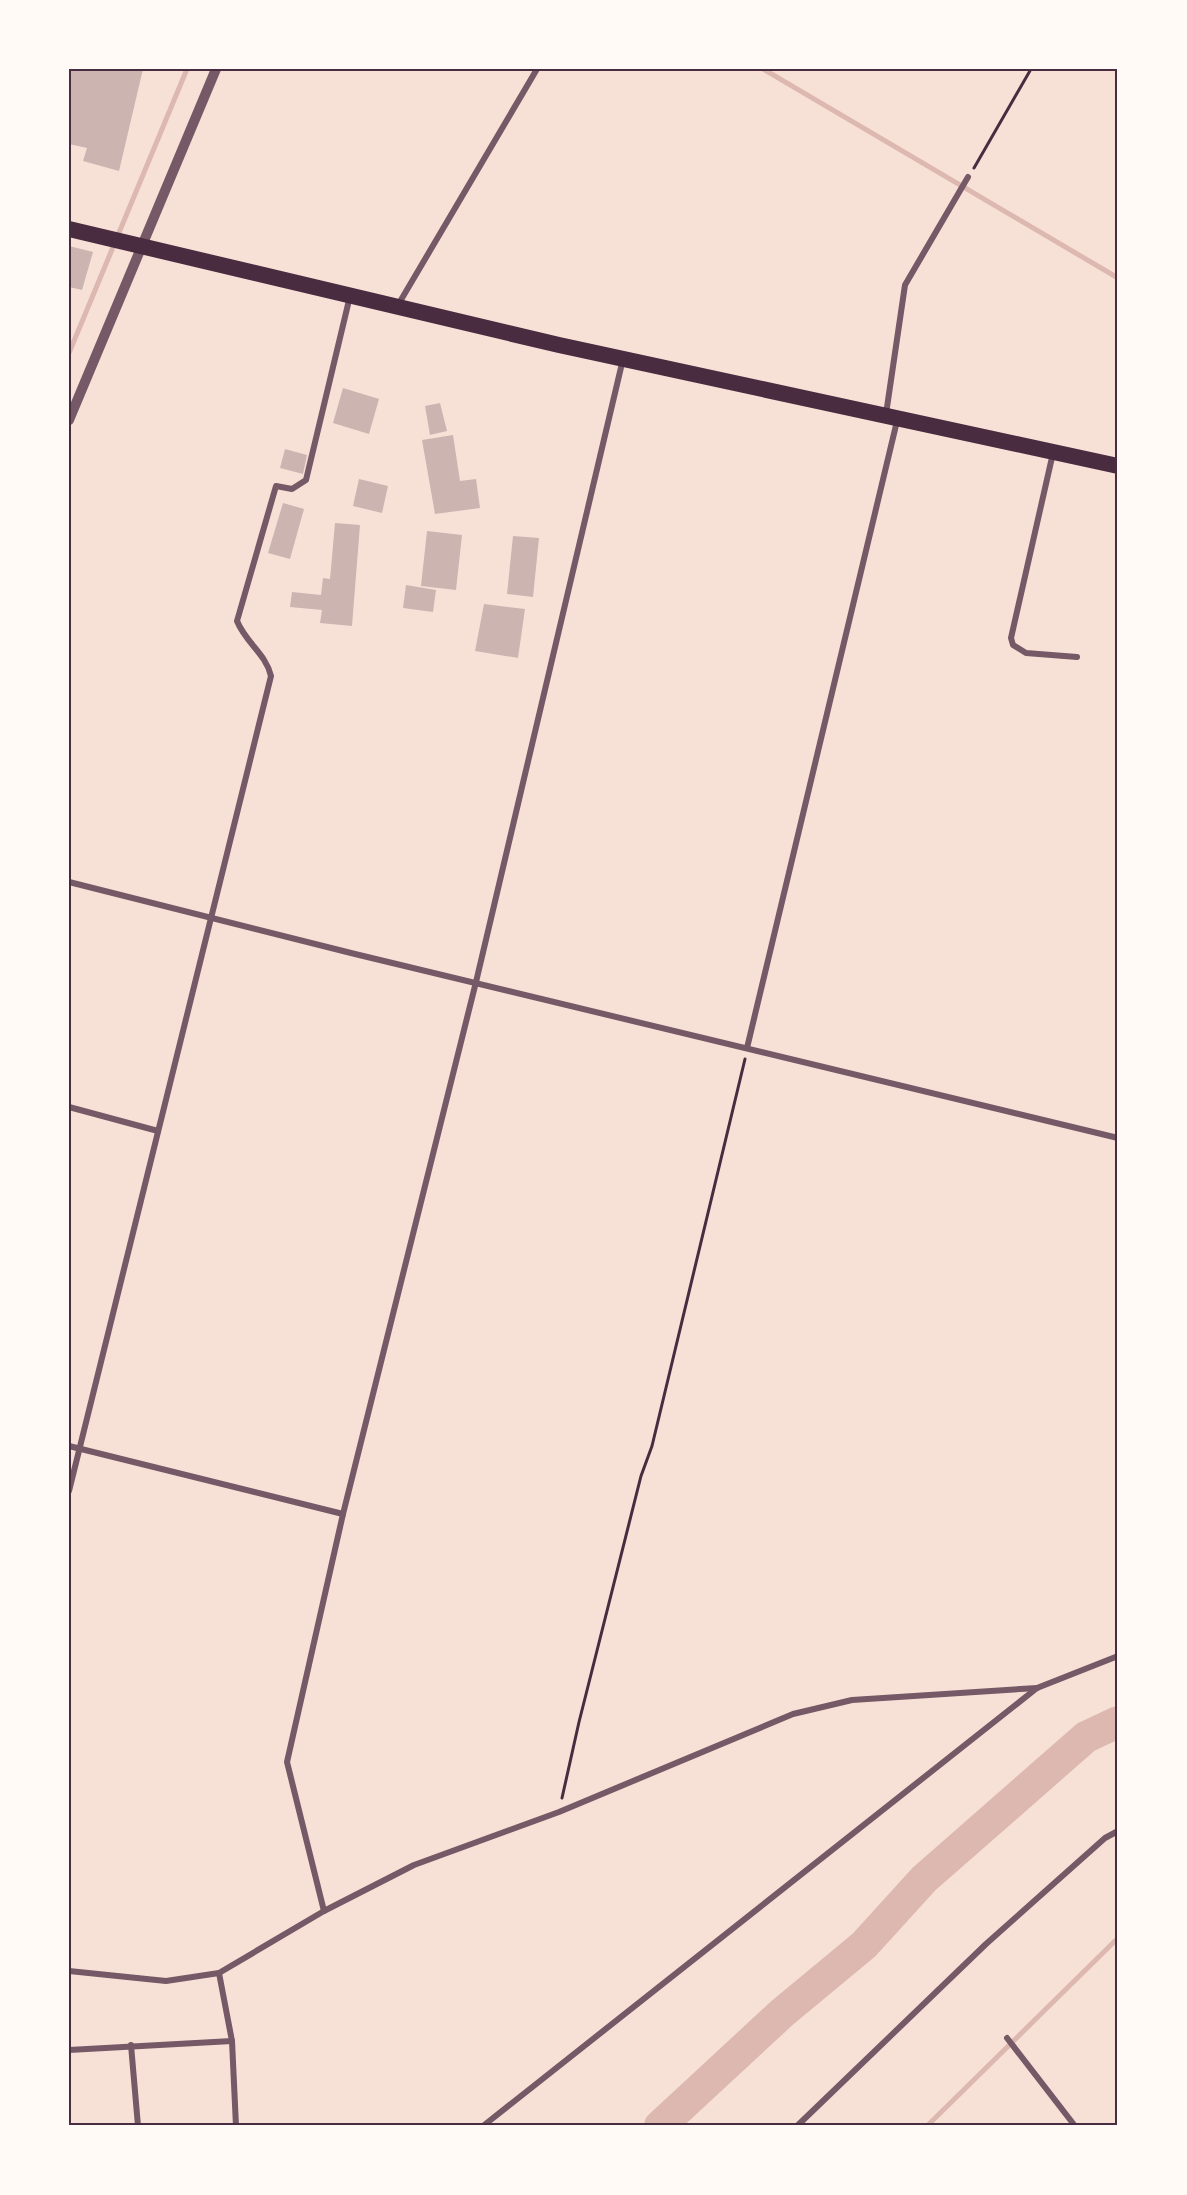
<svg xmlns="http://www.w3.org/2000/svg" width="1187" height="2195" font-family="'Nunito Sans',sans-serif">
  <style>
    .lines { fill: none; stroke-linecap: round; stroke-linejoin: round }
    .stream { stroke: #dcb8b0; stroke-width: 5 }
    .river { stroke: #dcb8b0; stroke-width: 32 }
    .building { fill: #ccb4b1 }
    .path { stroke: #4a2c40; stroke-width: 3 }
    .minor { stroke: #755966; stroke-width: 6 }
    .tertiary { stroke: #755966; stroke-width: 10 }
    .trunk { stroke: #4a2c40; stroke-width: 16 }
    .neatline { fill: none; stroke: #4a2c40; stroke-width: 2 }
  </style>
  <rect width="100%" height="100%" fill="#f7e1d7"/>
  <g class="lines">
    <!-- stream -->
    <g class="stream">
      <path d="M763,69l355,209"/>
      <path d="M69,353l118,-284"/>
      <path d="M927,2126l191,-188"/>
    </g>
    <!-- river -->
    <path class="river" d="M660,2126l122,-113 82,-68 60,-66 162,-142 32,-15"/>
  </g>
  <!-- building -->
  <g class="building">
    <path d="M71,69h72l-24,102 -36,-10 4,-13 -18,-4v-65z"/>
    <path d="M69,246l24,6 -11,38 -13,-3z"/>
    <path d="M343,388l36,11 -10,35 -36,-11z"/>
    <path d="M440,403l7,28 -17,4 -5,-29z"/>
    <path d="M453,435l7,46 16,-2 4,29 -45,6 -13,-74z"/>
    <path d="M285,449l22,6 -4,19 -23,-6z"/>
    <path d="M359,479l29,7 -6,27 -29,-7z"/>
    <path d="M283,503l21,6 -14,50 -22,-6z"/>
    <path d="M335,523l25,2 -8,101 -32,-3 2,-13 -32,-3 2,-15 29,3 2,-17 7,1z"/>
    <path d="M427,531l35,4 -6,55 -35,-4z"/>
    <path d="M513,536l26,2 -6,59 -26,-3z"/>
    <path d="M406,585l30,5 -3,22 -30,-4z"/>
    <path d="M484,604l41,5 -7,49 -43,-7z"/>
  </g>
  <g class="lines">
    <!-- path -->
    <g class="path">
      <path d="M974,168l57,-99"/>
      <path d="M562,1798l17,-76 62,-246 11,-30 93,-387"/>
    </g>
    <!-- minor -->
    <g class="minor">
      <path d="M398,305l139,-236"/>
      <path d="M886,414l19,-129 63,-108"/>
      <path d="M1053,453l-42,185 2,7 13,8 51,4"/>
      <path d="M69,882l286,72 763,184"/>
      <path d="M747,1048l150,-627"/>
      <path d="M69,1107l89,24"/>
      <path d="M69,1446l274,68"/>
      <path d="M69,1491l202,-815c-5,-22 -25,-33 -34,-55l39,-135 16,3 14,-9 44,-184"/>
      <path d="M324,1911l-37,-149 56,-248 133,-532 147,-623"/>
      <path d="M69,1971l97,10 53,-8 105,-62 90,-46 145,-53 234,-98 59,-14 185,-12"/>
      <path d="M219,1973l13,68 4,85"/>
      <path d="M1007,2038l68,88"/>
      <path d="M131,2045l7,81"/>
      <path d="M69,2050l163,-9"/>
      <path d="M483,2126l554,-438 81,-32"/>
      <path d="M797,2126l189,-182 119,-106 13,-7"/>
    </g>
    <!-- tertiary -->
    <path class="tertiary" d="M69,420l147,-351"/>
    <!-- trunk -->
    <path class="trunk" d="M69,229l490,116 559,121"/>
  </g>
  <!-- border -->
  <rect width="1187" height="2195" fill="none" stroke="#fffaf5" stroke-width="141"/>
  <rect x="70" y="70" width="1046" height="2054" class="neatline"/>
</svg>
